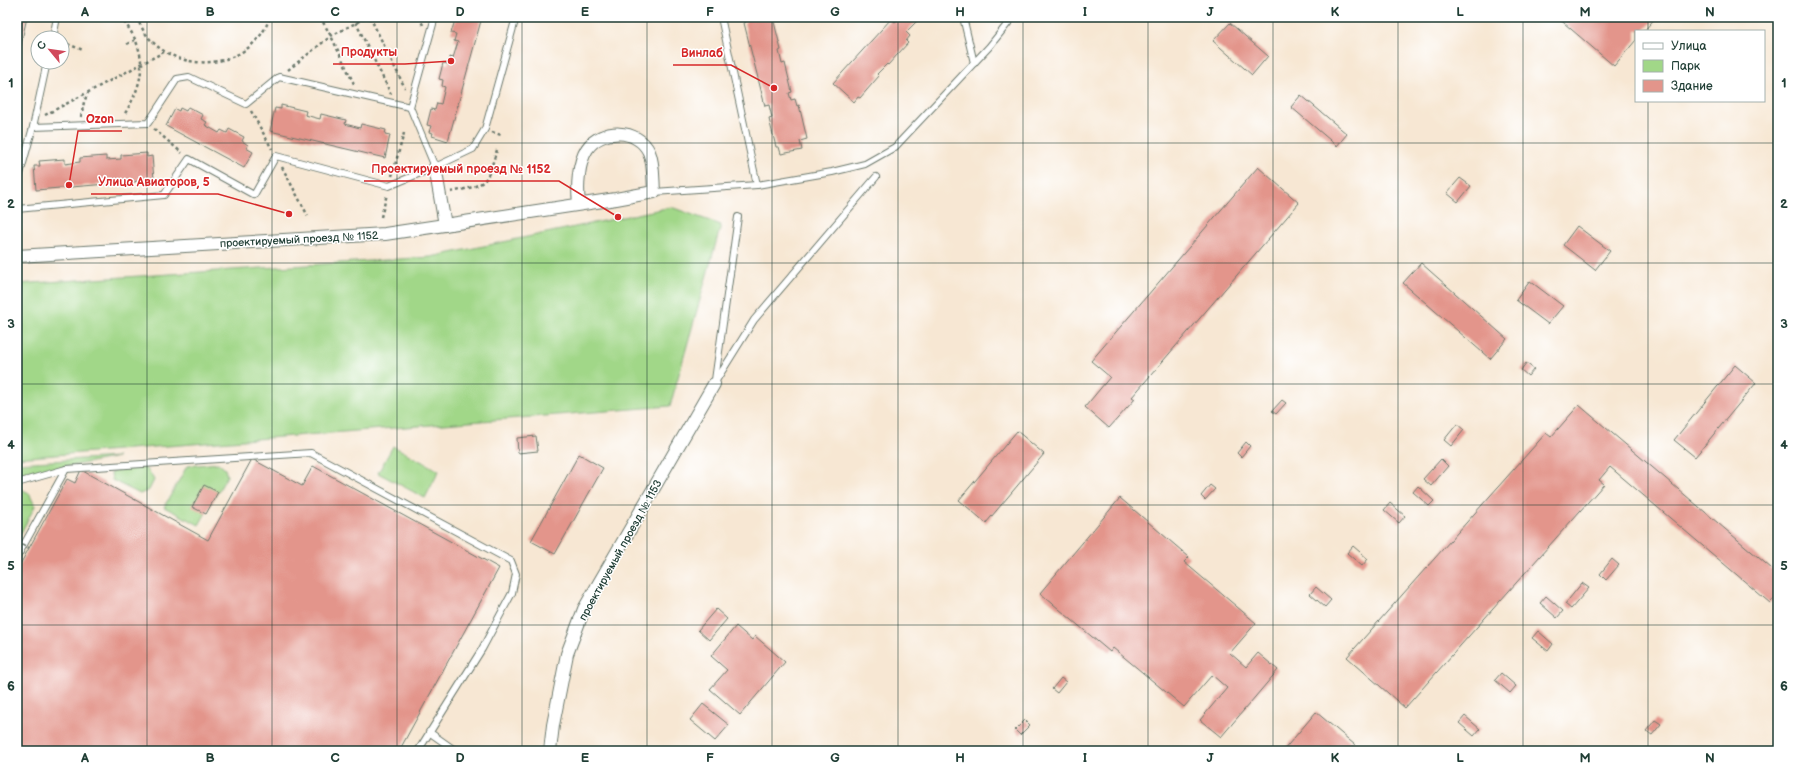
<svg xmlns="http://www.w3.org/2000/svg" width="1795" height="768" font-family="'Balsamiq Sans',sans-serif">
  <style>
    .green { fill: #a1d788; stroke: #608a5e }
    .building { fill: #e3958b }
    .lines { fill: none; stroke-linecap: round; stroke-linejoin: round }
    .lane-casing { stroke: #6b786c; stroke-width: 8 }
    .street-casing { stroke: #6b786c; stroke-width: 14 }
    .path { stroke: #6b786c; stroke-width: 2.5; stroke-dasharray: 3 3; stroke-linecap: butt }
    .lane { stroke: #fff; stroke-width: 6 }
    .street { stroke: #fff; stroke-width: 12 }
    .path-bridge { stroke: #6b786c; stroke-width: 2.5; stroke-dasharray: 3 3; stroke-linecap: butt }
    .grid { fill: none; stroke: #1f3d34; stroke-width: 1; stroke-opacity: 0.55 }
    .labels { text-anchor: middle; stroke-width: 3; stroke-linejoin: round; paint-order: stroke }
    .street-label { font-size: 11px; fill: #1f3d34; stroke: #fff }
    .leader { fill: none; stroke: #d62828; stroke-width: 1.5 }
    .callout-dot { fill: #d62828; stroke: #fff; stroke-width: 1.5 }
    .callout-label { font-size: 12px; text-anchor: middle; font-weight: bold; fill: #d62828; stroke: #fff; stroke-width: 3; stroke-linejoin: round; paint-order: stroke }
    .neatline { fill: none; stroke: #1f3d34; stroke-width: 1.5 }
    .grid-label { font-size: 13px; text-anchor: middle; font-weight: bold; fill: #1f3d34 }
  </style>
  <rect width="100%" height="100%" fill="#fff"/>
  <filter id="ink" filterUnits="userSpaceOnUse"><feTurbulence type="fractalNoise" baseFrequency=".025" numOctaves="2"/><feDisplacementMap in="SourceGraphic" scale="8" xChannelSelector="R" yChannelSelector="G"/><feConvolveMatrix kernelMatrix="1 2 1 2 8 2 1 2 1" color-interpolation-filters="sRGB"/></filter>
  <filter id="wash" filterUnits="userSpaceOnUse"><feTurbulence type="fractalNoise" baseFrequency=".012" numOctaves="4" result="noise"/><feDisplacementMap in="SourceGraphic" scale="16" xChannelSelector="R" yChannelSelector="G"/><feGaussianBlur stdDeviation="0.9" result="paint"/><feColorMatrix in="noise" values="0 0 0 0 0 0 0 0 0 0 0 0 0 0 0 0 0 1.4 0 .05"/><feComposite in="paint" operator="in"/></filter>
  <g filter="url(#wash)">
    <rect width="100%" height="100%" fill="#f7e7d3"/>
    <!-- green -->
    <g class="green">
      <path d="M671,207l50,18 -51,181 -653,52v-174l414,-27z"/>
      <path d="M393,446l46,25 -14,27 -47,-25z"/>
      <path d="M118,457l-101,19v-13z"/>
      <path d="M218,463l7,6 2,7 -28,49 -35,-18 23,-41z"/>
      <path d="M144,467l6,6 4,7 -5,10 -9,4 -28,-14 -1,-7 7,-4z"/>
      <path d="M17,487l12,6 6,13 -14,27 -4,-3z"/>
    </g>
    <g id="blocks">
      <!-- building -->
      <g class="building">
        <path d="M17,17h10l-9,41h-1z"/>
        <path d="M456,17h26l-34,124 -16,-5 1,-3 -4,-1 2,-6 -4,-1 4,-16 4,1 2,-7 4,1 4,-17 -3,-1 1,-6 -4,-1 4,-16 5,1 2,-7 3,1 5,-16 -4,-1 2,-7 -5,-1z"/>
        <path d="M744,17h27l1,5h2l7,28 -2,1 3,13 3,-1 7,29 -3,1 2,7 4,-1 2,7 2,-1 8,34 -7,2 2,9 -21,4 -2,-7h-3l-7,-28 3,-1 -3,-13 -4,1 -21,-83 2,-1z"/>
        <path d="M901,17h20l-15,15 4,4 -4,5 2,2 -20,22 -1,-1 -10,10 2,2 -19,22 -2,-1 -4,5 -21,-19 58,-64 4,3z"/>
        <path d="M1557,17h99l-12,14h-8v9l-22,26z"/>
        <path d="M1230,23l38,33 -16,19 -39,-34z"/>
        <path d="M1301,95l46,39 -10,12 -46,-39z"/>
        <path d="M281,105l25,6 -1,4 15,4 1,-5 25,6 -1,4 15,4 1,-4 25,6 -1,4 5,1 -5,23 -115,-27 5,-23 6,1z"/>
        <path d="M188,107l15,8 -2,4 6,3 -2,3 14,8 2,-3 6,3 2,-4 15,8 -2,4 6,4 -2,3 7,4 -9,16 -78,-42 9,-17 4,2 1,-3 6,3z"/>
        <path d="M147,153v4l5,-1 2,24 -118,10 -2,-24h6l-1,-5 26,-2v5l15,-2v-4l26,-2v4l15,-1v-4z"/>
        <path d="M1258,167l41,36 -167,194 3,2 -26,29 -24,-21 25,-30 -19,-16z"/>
        <path d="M1460,178l11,8 -13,16 -11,-9z"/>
        <path d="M1577,226l33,25 -15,19 -32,-25z"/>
        <path d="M1421,263l86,76 -17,20 -87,-76z"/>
        <path d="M1530,281l33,25 -15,18 -32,-24z"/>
        <path d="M1526,363l8,6 -6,7 -7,-6z"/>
        <path d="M1735,365l21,18 -61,74 -21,-17z"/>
        <path d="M1282,400l4,3 -10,11 -4,-3z"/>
        <path d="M1579,405l199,169v20l-8,9 -160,-136 -11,13 5,4 -199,224 -58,-51 199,-224 5,4z"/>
        <path d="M1457,424l7,6 -13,16 -7,-6z"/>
        <path d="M1017,431l27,23 -58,69 -27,-23z"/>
        <path d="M536,436l2,15 -20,2 -1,-15z"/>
        <path d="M1246,442l4,4 -9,11 -4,-4z"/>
        <path d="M579,454l24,14 -48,86 -24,-13z"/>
        <path d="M252,459l50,27 11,-20 186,102 -100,183h-382v-181l50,-91 8,4 6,-13 127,70z"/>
        <path d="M1441,459l7,7 -17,20 -8,-7z"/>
        <path d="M204,485l14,7 -12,22 -14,-7z"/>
        <path d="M1210,485l5,4 -10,11 -4,-4z"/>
        <path d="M1418,486l16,15 -5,5 -16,-14z"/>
        <path d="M1120,498l69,59 -5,5 72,61 -26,30 16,14 12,-14 20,17 -57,67 -21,-17 27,-32 -15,-13 -28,32 -71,-59 -3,4 -70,-59z"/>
        <path d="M1390,503l15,13 -6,7 -15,-13z"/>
        <path d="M1353,546l15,13 -6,7 -15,-13z"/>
        <path d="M1612,559l7,6 -13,15 -6,-6z"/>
        <path d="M1582,583l7,5 -18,21 -6,-5z"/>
        <path d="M1316,587l15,13 -6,7 -15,-13z"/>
        <path d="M1546,596l17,15 -6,7 -17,-15z"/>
        <path d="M716,609l11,10 -18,21 -11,-10z"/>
        <path d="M736,626l16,14 3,-4 30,26 -45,53 -30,-26 17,-19 -16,-14z"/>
        <path d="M1538,631l15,13 -5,7 -16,-13z"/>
        <path d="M1501,673l15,13 -6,7 -15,-13z"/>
        <path d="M1061,678l5,4 -9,11 -5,-4z"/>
        <path d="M703,704l26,21 -14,16 -25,-21z"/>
        <path d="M1316,712l39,33 -6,6h-66z"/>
        <path d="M1465,716l15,13 -6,7 -15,-13z"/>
        <path d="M1025,720l5,5 -10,10 -5,-5z"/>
        <path d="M1655,720l6,4 -9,11 -6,-4z"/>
      </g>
    </g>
  </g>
  <g filter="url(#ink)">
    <use href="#blocks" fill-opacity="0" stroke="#6b786c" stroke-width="1"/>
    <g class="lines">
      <!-- lane casing -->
      <g class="lane-casing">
        <g id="lane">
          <path d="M721,17l36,168"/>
          <path d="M963,17l11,46"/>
          <path d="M53,38l4,-21"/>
          <path d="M47,62l-14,65 115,-4 29,-44 12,-2 57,27 33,-27 131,30 25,-90"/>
          <path d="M435,167l38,-18 12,-20 31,-112"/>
          <path d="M17,185l16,-58"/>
          <path d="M654,192l103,-7 75,-13 33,-8 30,-17 94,-100 24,-30"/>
          <path d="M17,209l147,-14 25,-36 65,36 22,-39 113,30 46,-19 -25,-60"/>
          <path d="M715,380l23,-163"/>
          <path d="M714,384l40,-64 122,-143"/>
          <path d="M17,483l49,-14 245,-16 200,108 5,13 -4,19 -30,56 -64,102"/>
          <path d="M17,557l49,-88"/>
          <path d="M429,732l27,19"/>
        </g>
      </g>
      <!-- street casing -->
      <g class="street-casing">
        <g id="street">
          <path d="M435,167l10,58"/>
          <path d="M17,256l368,-22 231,-35 38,-7c-1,-12 0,-29 -5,-40 -11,-24 -48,-24 -62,-3 -9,14 -10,38 -8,54"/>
          <path d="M550,751l3,-26 14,-71 17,-45 130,-225"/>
        </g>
      </g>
      <!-- path -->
      <g class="path">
        <path d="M120,17c29,33 26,63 4,98"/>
        <path d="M137,17c21,60 112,61 133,0"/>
        <path d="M320,17l11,19 24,50"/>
        <path d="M353,17l38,77"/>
        <path d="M370,17l35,71"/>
        <path d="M419,17l4,8"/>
        <path d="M62,42l21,8"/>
        <path d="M127,44l8,-4"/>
        <path d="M288,70l43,-34 36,-19"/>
        <path d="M251,111l21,38"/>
        <path d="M45,115l119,-63"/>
        <path d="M81,117l3,-15 4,-9"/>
        <path d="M154,129l28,24"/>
        <path d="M492,132l9,3"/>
        <path d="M282,167l26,49"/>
        <path d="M392,176l12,-43"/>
        <path d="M451,192c38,-8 34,-7 46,-42"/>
        <path d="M381,217l6,-23"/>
      </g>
      <!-- lane -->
      <use href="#lane" class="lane"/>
      <!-- street -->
      <use href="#street" class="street"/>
      <!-- path-bridge -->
      <path class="path-bridge" d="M17,542l12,6"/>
    </g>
  </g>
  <!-- grid -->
  <path class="grid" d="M147,17v734M272,17v734M397,17v734M522,17v734M647,17v734M772,17v734M898,17v734M1023,17v734M1148,17v734M1273,17v734M1398,17v734M1523,17v734M1648,17v14M1648,101v650M17,143h1761M17,263h1761M17,384h1761M17,505h1761M17,625h1761"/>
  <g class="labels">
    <!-- street labels -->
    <g class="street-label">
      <text transform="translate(299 239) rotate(-3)" y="4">проектируемый проезд № 1152</text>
      <text transform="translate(620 550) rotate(-61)" y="4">проектируемый проезд № 1153</text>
    </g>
  </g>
  <!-- callouts -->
  <path class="leader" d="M451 61L405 64H333M774 88L731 65H673M69 185L78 131H122M618 217L559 181H364M289 214L218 194H91"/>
  <g class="callout-dot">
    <circle cx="451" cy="61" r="4"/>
    <circle cx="774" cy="88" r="4"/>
    <circle cx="69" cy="185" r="4"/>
    <circle cx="618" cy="217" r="4"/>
    <circle cx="289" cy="214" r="4"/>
  </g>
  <g class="callout-label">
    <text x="369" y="56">Продукты</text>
    <text x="702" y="57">Винлаб</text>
    <text x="100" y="123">Ozon</text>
    <text x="461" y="173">Проектируемый проезд № 1152</text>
    <text x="154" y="186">Улица Авиаторов, 5</text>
  </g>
  <!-- margin -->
  <rect width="1795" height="768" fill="none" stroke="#fff" stroke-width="44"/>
  <!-- legend -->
  <rect x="1635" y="30" width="130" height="72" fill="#ffffff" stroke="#a5b1ae"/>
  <rect x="1643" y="43" width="20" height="6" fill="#ffffff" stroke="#a5b1ae"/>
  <text x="1671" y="50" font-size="12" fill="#1f3d34">Улица</text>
  <rect x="1643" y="60" width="20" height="12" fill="#a1d788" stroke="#a5b1ae"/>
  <text x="1671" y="70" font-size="12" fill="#1f3d34">Парк</text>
  <rect x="1643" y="80" width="20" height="12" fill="#e3958b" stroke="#a5b1ae"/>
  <text x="1671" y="90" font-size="12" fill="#1f3d34">Здание</text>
  <!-- north arrow -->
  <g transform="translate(50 50) rotate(299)"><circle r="19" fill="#ffffff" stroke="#a5b1ae"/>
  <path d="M0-3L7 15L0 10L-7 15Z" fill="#d1495b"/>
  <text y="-6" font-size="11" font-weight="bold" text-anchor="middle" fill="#1f3d34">С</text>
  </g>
  <rect x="22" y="22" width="1751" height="724" class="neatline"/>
  <g class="grid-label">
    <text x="85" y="16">A</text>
    <text x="210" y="16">B</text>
    <text x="335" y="16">C</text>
    <text x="460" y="16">D</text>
    <text x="585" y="16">E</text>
    <text x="710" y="16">F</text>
    <text x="835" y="16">G</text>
    <text x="960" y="16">H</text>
    <text x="1085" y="16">I</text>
    <text x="1210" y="16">J</text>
    <text x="1335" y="16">K</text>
    <text x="1460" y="16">L</text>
    <text x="1585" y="16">M</text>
    <text x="1710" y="16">N</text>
    <text x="11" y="87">1</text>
    <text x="1784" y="87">1</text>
    <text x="11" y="208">2</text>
    <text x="1784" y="208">2</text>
    <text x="11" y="328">3</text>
    <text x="1784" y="328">3</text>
    <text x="11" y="449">4</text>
    <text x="1784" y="449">4</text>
    <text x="11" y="570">5</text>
    <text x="1784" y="570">5</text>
    <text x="11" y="690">6</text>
    <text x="1784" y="690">6</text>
    <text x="85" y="762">A</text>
    <text x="210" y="762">B</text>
    <text x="335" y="762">C</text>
    <text x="460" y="762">D</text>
    <text x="585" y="762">E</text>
    <text x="710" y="762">F</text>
    <text x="835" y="762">G</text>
    <text x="960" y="762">H</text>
    <text x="1085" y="762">I</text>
    <text x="1210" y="762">J</text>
    <text x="1335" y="762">K</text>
    <text x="1460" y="762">L</text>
    <text x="1585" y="762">M</text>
    <text x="1710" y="762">N</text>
  </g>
</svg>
